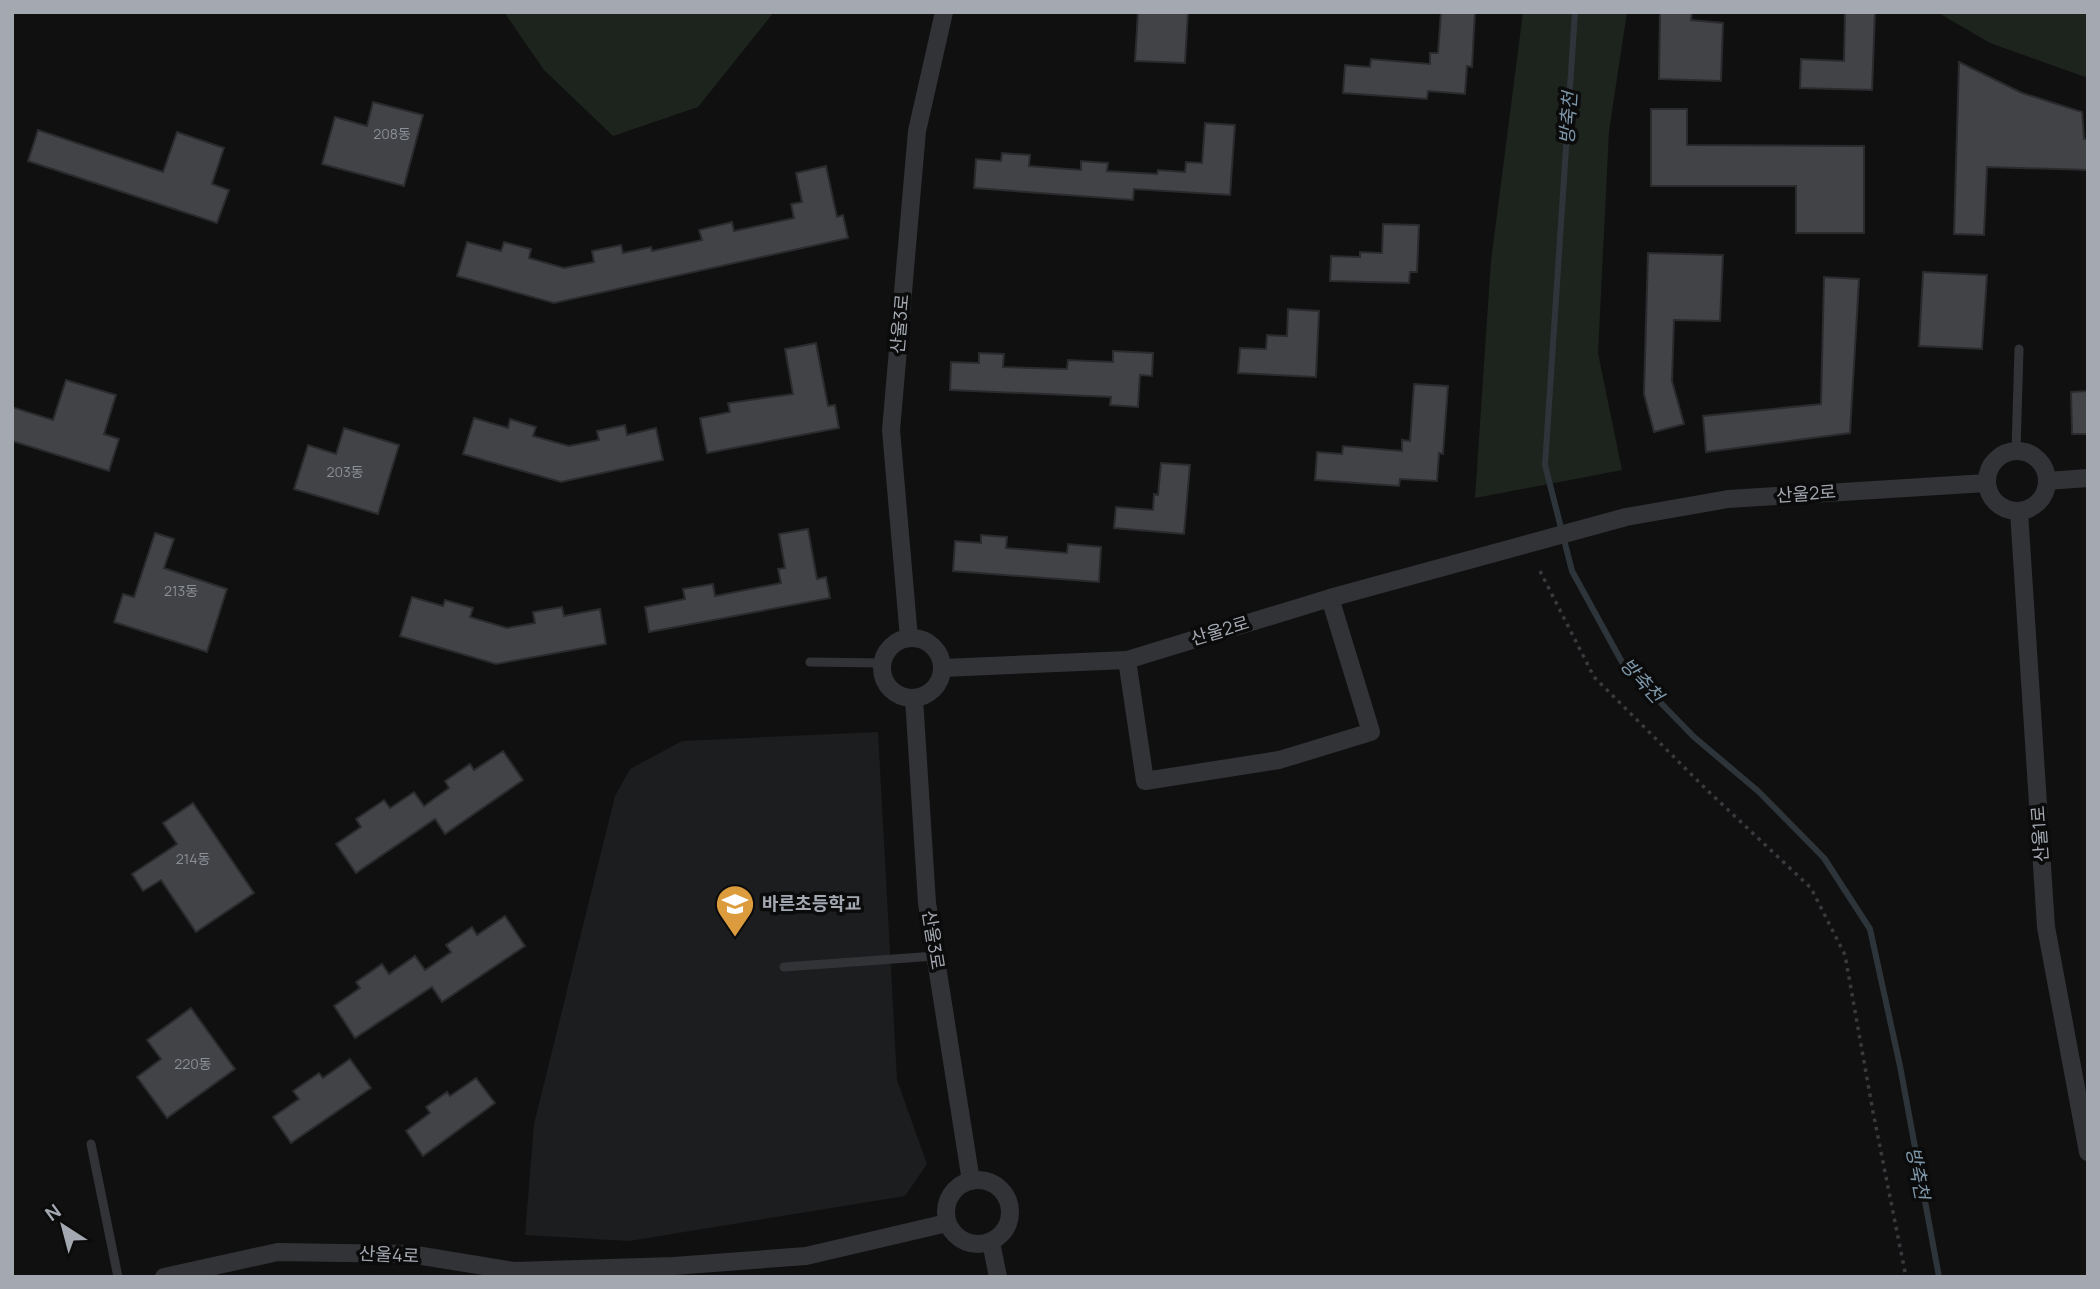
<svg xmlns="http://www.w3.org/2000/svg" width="2100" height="1289" font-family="Manrope,'Noto Sans KR',sans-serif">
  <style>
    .built { fill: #1c1d1e }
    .green { fill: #1d241e }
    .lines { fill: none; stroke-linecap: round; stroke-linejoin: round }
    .stream { stroke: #2d353a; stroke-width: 6 }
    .building { fill: #424347; stroke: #2a2b2d; stroke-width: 2 }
    .path { stroke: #383a3d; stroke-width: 3.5; stroke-dasharray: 3.5 5; stroke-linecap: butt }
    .lane { stroke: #323336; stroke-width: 9 }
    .street { stroke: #323336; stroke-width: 18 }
    .labels { text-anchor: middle; stroke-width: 7; stroke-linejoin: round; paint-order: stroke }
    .number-label { font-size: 14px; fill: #8b8f96 }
    .street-label { font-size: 18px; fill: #a3a8b1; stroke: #0b0b0c }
    .poi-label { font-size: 18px; font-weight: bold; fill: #a3a8b1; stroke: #0b0b0c; text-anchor: start }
    .water-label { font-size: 19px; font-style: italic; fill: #7d97a9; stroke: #0b0b0c }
  </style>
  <rect width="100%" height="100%" fill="#101011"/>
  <!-- built -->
  <path class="built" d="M878,732l19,348 30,84 -22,32 -276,45 -104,-6 9,-111 81,-328 15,-27 52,-28z"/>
  <!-- green -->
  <g class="green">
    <path d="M504,12h270l-76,95 -85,29 -69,-66z"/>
    <path d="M1523,12h104l-18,119 -11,222 24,117 -147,28 16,-237z"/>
    <path d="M1937,12h151v66l-98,-35z"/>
  </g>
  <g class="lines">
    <!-- stream -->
    <path class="stream" d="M1575,12l-30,453 27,106 51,93 71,73 64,54 66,67 46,71 30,137 39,211"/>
  </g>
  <!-- building -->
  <g class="building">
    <path d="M1138,12h50l-3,51 -50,-2z"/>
    <path d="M1441,12h34l-3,55 -5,-1 -2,28 -37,-3 -1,8 -84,-6 2,-28 25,2 1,-8 59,5v-11h8z"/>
    <path d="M1660,12h32l-1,8 32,3 -2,58 -62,-2z"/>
    <path d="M1845,12h30l-3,78 -72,-2 1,-29 43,2z"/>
    <path d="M1959,62l63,31 60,19 2,27h4v31l-101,-3 -3,68 -30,-1z"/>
    <path d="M373,102l50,13 -19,71 -82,-22 13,-47 32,9z"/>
    <path d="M1651,109h36v36l177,1v87h-68v-47h-145z"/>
    <path d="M1205,123l30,2 -5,70 -96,-6 -1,11 -159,-12 2,-29 25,2 1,-8 28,2 -1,11 52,4v-9l27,2 -1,8 50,3 1,-4 27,2 1,-10 16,1z"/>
    <path d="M38,130l125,42 14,-40 47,16 -12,36 17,6 -12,33 -189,-62z"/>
    <path d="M826,166l11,51 6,-2 5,23 -294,65 -97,-27 10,-34 34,9 3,-9 27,7 -2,9 35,10 30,-6 -2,-11 29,-6 2,8 28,-6 1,4 50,-11 -3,-10 33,-8 2,9 60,-13 -3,-14 11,-2 -6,-29z"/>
    <path d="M1383,224l36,1 -2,47h-7l-1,11 -79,-2 1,-25 29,1v-5l22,1z"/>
    <path d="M1648,253l75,2 -3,66 -46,-1 -2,61 12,43 -30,8 -10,-38z"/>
    <path d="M1923,272l64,3 -5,74 -63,-3z"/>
    <path d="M1824,277l35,2 -9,154 -144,19 -3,-36 118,-12z"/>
    <path d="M1288,309l31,2 -3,66 -78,-4 2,-25 26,1 1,-14 20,1z"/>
    <path d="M816,343l12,63 7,-1 4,23 -132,25 -7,-35 30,-6 -2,-9 65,-9 -8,-45z"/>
    <path d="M1113,351l40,2 -1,23 -12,-1 -2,32 -28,-2 1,-8 -161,-7 1,-28 28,1v-10l25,1 -1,13 64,2 1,-9 45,2z"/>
    <path d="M66,380l50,15 -12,39 15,5 -10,32 -97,-30v-34l41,13z"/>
    <path d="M1414,384l34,2 -5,68 -4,-1 -2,28 -37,-2 -1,7 -84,-6 2,-28 25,2 1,-8 59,5v-11l8,1z"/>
    <path d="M2088,391v43h-16l-1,-42z"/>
    <path d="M474,418l34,10 2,-9 26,8 -3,9 36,10 30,-6 -2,-9 28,-6 2,10 29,-7 7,32 -102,22 -98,-28z"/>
    <path d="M344,428l55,17 -21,69 -84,-25 14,-44 28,9z"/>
    <path d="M1161,463l29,2 -6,69 -70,-6 2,-21 37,3 1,-16 4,1z"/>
    <path d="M808,529l9,50 9,-2 4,21 -181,34 -4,-25 40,-8 -2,-10 30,-5 2,12 66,-13 -3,-14 7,-1 -6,-34z"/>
    <path d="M155,533l19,6 -10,29 63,21 -20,63 -93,-30 9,-28 11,3z"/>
    <path d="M981,535l26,2 -1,11 61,5 1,-9 33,3 -2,35 -146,-11 2,-30 26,2z"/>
    <path d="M412,597l31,9 2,-6 28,8 -3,9 37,11 28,-5 -2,-11 29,-5 2,9 36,-7 6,35 -110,20 -96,-28z"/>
    <path d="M503,751l20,29 -78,54 -10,-15 -79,54 -20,-29 25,-17 -5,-8 28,-19 6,8 24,-16 10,14 25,-18 -4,-7 25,-17 4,6z"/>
    <path d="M193,803l61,90 -58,39 -35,-52 -18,11 -11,-17 45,-30 -14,-21z"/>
    <path d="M505,916l20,30 -83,56 -10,-15 -77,51 -21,-32 26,-18 -4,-6 26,-18 7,10 26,-18 10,14 26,-18 -5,-7 26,-18 5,8z"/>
    <path d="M191,1008l44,61 -68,49 -30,-41 24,-18 -14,-19z"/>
    <path d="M350,1059l21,29 -80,55 -18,-26 26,-18 -6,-8 26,-18 4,5z"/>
    <path d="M476,1078l19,25 -72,53 -17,-25 24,-18 -4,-6 21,-15 3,4z"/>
  </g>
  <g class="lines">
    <!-- path -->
    <path class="path" d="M1540,571l54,106 114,114 103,97 34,67 28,157 33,165"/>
    <!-- lane -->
    <g class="lane">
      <path d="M2016,451l3,-102"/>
      <path d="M810,662l72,1"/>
      <path d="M784,967l151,-11"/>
      <path d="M91,1144l27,133"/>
    </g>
    <!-- street -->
    <g class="street">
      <circle cx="2017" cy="481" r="30"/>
      <path d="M2047,481l41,-3"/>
      <path d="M2019,512l27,415 42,225"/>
      <circle cx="912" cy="668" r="30"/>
      <path d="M909,638l-18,-208 26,-299 27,-119"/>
      <path d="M1127,660l18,121 134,-21 92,-28 -41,-134"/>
      <path d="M943,668l184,-8 203,-62 296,-81 102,-18 258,-16"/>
      <path d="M914,698l13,205 44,278"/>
      <circle cx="978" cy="1212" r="32"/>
      <path d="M991,1242l7,35"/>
      <path d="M164,1277l114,-25 132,2 104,17 160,-5 132,-10 141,-33"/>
    </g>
  </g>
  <!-- icons -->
  <defs>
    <g id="school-pin" transform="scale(2.0125)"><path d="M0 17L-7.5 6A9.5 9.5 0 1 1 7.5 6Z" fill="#dc9c3e" stroke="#0b0b0c"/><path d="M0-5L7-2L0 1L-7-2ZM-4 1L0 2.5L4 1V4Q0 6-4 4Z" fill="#fff"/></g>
  </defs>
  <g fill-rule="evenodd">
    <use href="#school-pin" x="735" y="904"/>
  </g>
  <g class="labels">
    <!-- number labels -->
    <g class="number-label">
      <text x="392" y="139">208동</text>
      <text x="345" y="477">203동</text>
      <text x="181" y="596">213동</text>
      <text x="193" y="864">214동</text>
      <text x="193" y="1069">220동</text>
    </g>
    <!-- street labels -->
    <g class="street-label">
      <text transform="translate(900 324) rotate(-85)" y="6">산울3로</text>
      <text transform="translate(1806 494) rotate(-4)" y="6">산울2로</text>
      <text transform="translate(1220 631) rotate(-17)" y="6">산울2로</text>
      <text transform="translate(2040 834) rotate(-94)" y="6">산울1로</text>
      <text transform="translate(933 940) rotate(81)" y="6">산울3로</text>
      <text transform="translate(389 1255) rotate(3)" y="6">산울4로</text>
    </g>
    <!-- poi labels -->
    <g class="poi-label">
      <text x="762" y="910">바른초등학교</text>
    </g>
    <!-- water labels -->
    <g class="water-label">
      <text transform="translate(1568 118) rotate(-86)" y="7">방축천</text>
      <text transform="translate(1642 680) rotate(47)" y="7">방축천</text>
      <text transform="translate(1918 1173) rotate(79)" y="7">방축천</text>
    </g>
  </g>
  <!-- border -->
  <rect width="2100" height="1289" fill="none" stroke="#a3a8b1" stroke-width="28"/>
  <!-- north arrow -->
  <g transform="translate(63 1226) rotate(324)" stroke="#0b0b0c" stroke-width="5" paint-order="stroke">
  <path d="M0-5L12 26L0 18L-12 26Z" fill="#a3a8b1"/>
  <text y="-10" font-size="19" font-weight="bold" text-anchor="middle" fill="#a3a8b1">N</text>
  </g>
</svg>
